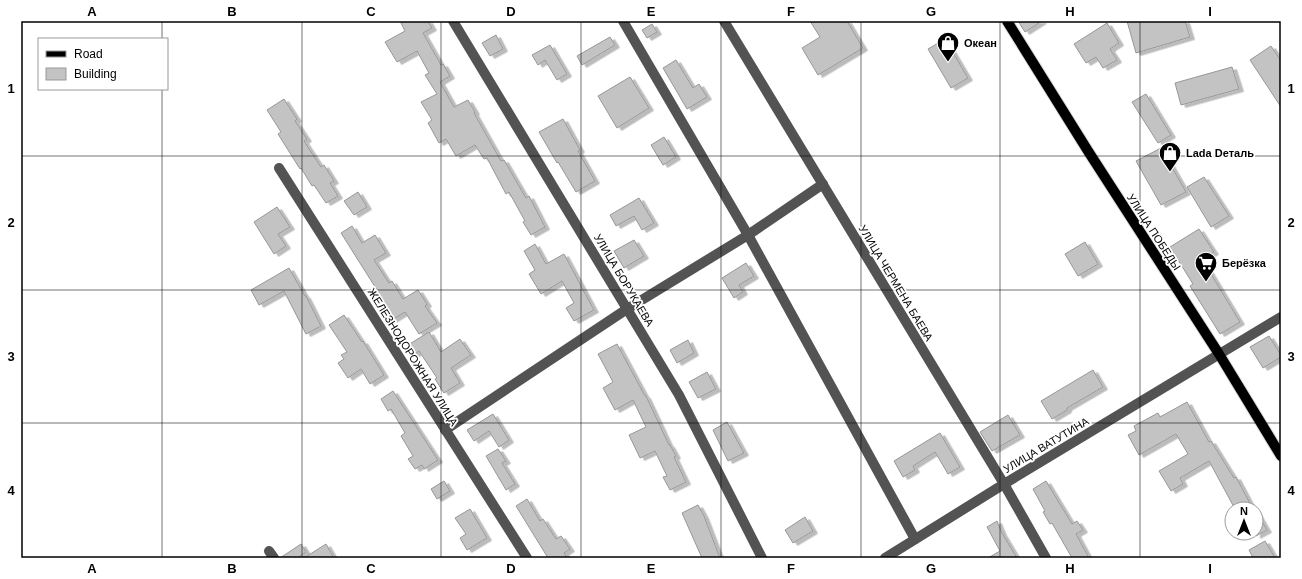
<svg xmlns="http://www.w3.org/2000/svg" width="1302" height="579" font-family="Arial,sans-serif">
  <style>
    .building { fill: #c3c3c3; stroke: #979797; filter: url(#shadow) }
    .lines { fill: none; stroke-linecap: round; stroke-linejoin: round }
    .major-casing { stroke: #dbdbdb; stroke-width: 12 }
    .minor { stroke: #535353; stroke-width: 10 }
    .major { stroke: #000; stroke-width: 10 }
    .grid { fill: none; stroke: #000; stroke-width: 1; stroke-opacity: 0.55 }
    .labels { text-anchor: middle; stroke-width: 3.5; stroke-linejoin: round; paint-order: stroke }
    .poi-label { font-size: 11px; font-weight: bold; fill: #000; stroke: #fff; text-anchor: start }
    .street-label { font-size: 11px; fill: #000; stroke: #fff }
    .neatline { fill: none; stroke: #000; stroke-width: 1.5 }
    .grid-label { font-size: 13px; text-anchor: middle; font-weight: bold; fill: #000 }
  </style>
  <defs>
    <filter id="shadow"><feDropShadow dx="4.5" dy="2.5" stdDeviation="0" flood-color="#0004"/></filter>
  </defs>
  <rect width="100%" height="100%" fill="#fff"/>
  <!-- building -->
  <g class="building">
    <path d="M400,21h28l4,7 -9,5 18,32 2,-1 7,12 -10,6 14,25 14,-7 7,12 -1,1 27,48 3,-1 22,38 3,-2 16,31 -14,8 -8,-13 2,-1 -16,-29 -3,2 -19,-36 -3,1 -9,-14 -19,11 -10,-17 -7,4 -11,-20 4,-3 -11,-18 16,-8 -12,-19 4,-2 -12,-22 -20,11 -12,-20 20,-11z"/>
    <path d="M810,21h37l16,27 -45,27 -16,-27 18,-11z"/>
    <path d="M1018,21h24l-17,11z"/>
    <path d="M1127,21h58l5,16 -54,16z"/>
    <path d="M1107,23l12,20 -9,6 7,11 -14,8 -7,-11 -10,6 -12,-19z"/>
    <path d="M652,24l5,8 -10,6 -5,-8z"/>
    <path d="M496,35l7,14 -13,7 -8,-13z"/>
    <path d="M610,37l5,8 -33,20 -5,-9z"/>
    <path d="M945,39l23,39 -17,10 -23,-39z"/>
    <path d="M550,45l17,29 -10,6 -12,-20 -7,5 -6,-10z"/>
    <path d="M1271,46l10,15v46l-31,-47z"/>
    <path d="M676,60l17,28 6,-4 8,13 -20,12 -24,-41z"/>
    <path d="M1232,67l7,22 -58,16 -6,-22z"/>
    <path d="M630,77l19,31 -32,20 -19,-32z"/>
    <path d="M1146,94l25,41 -13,8 -26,-41z"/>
    <path d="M284,99l13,20 -2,2 12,18 -3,2 17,26 3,-2 10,16 -4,2 8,13 -12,7 -12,-18 -2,1 -11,-18 -1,1 -22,-35 3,-2 -14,-22z"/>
    <path d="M563,119l17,31 -2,1 17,30 -19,11 -18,-30 -1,1 -18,-31z"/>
    <path d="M664,137l12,20 -13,8 -12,-20z"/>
    <path d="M1161,148l25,44 -25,13 -25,-44z"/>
    <path d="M1204,177l25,39 -18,11 -24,-40z"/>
    <path d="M358,192l9,15 -13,8 -10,-14z"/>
    <path d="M639,198l15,25 -12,7 -8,-14 -18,10 -6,-11z"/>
    <path d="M277,207l13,20 -12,7 8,12 -12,8 -20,-32z"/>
    <path d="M352,226l10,17 13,-8 11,18 -12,7 15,23 3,-2 11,18 15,-9 9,14 -2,2 12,17 -18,11 -14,-22 -13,8 -12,-19 -3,2 -6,-9 6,-4 -36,-57z"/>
    <path d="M1199,229l15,23 -12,7 38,63 -20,12 -30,-48 3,-2 -23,-37z"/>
    <path d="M634,240l10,16 -20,12 -10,-17z"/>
    <path d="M1085,242l13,22 -20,12 -13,-22z"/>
    <path d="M535,244l11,20 18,-10 30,56 -20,11 -8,-13 8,-5 -12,-22 -21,13 -12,-20 6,-4 -11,-19z"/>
    <path d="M746,263l8,13 -15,9 4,7 -9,6 -12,-20z"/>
    <path d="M289,268l16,28h1l15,30 -15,8 -22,-43 -25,14 -8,-15z"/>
    <path d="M344,315l18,27 1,-1 21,34 -14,9 -9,-15 -13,9 -10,-15 6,-4 -3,-4 6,-3 -18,-27z"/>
    <path d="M429,332l12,20 19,-13 11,16 -20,13 9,15 -16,10 -9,-14 2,-1 -18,-27 -5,4 -6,-10z"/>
    <path d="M1269,336l12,19v2l-18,11 -13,-21z"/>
    <path d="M688,340l6,13 -17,10 -7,-13z"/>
    <path d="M617,344l28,52h1l23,49h1l6,11 -2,1 12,25 -16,8 -7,-13 4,-1 -12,-25 -15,7 -11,-23 17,-8 -13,-27 -18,10 -12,-22 10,-6 -15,-28z"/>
    <path d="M1093,370l10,17 -36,21v2l-15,9 -11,-18z"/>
    <path d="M707,372l9,17 -18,9 -9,-16z"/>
    <path d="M393,391l45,69 -14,9 -2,-4 -7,4 -7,-10 5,-3 -12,-20 4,-3 -14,-24 -3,2 -7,-12z"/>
    <path d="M1187,402l22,40 2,-1 23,37 2,-1 17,32h-18l-26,-48 -29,17 3,6 -12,7 -12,-20 29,-17 -12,-20 -37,21 -11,-20 8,-4 -2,-5 24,-13 2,4z"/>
    <path d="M493,414l16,26 -10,7 -10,-16 -15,10 -7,-11z"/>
    <path d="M1008,415l12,20 -28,16 -12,-19z"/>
    <path d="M727,422l17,31 -16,8 -15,-31z"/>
    <path d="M940,433l20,34 -12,7 -13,-22 -22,14 2,4 -12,7 -9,-16z"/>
    <path d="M498,449l8,12 -4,2 13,21 -9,6 -20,-34z"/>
    <path d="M444,481l6,10 -13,8 -6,-10z"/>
    <path d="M1046,481l26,43 5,-3 6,9 -7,4 13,24h-17l-20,-35 -2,1 -7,-12 2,-1 -12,-22z"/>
    <path d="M527,499l13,22 3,-2 13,20 5,-3 9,13 -6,4 3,5h-19l-32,-52z"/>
    <path d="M698,505l6,11 16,42h-18l-20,-45z"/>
    <path d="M470,509l17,29 -20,12 -7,-12 6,-4 -11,-16z"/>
    <path d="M1256,511l11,19 -11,6z"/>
    <path d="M805,517l8,14 -20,12 -8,-13z"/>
    <path d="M997,521l5,12 15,25h-29l12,-7 -13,-24z"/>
    <path d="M1265,541l10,17h-22l-4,-8z"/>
    <path d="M301,544l5,8 -9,6h-17z"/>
    <path d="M326,544l8,14h-30z"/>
  </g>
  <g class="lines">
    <!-- major casing -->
    <g class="major-casing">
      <path id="major" d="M1007,21l81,130 131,203 62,102"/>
    </g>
    <!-- minor -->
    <g class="minor">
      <path d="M453,21l226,374 83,163"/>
      <path d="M623,21l125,214 167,304"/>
      <path d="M724,21l280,463 42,74"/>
      <path d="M279,168l248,390"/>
      <path d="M445,430l182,-121 121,-74 75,-51"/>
      <path d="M269,551l5,7"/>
      <path d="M885,558l119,-74 277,-167"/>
    </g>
    <!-- major -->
    <use href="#major" class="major"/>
  </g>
  <!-- grid -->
  <path class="grid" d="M162,21v18M302,21v537M441,21v537M581,21v537M721,21v537M861,21v537M1000,21v537M1140,21v537M162,89v469M21,156h1260M21,290h1260M21,423h1260"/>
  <!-- icons -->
  <defs>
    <g id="shop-pin" transform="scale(1.15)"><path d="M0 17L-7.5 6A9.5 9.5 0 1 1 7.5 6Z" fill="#000" stroke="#fff"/><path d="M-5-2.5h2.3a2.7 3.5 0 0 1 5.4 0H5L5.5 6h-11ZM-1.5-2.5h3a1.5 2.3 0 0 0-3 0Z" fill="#fff"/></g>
    <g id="supermarket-pin" transform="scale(1.15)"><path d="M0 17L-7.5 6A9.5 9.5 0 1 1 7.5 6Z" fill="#000" stroke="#fff"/><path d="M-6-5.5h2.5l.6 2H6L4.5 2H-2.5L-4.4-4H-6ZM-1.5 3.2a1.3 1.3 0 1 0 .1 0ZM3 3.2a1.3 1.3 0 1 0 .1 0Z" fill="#fff"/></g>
  </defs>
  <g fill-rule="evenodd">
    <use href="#shop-pin" x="948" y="43"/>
    <use href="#shop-pin" x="1170" y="153"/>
    <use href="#supermarket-pin" x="1206" y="263"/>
  </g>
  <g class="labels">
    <!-- poi labels -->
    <g class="poi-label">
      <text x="964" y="47">Океан</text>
      <text x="1186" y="157">Lada Dеталь</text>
      <text x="1222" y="267">Берёзка</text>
    </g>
    <!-- street labels -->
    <g class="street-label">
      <text transform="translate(1154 232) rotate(57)" y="4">УЛИЦА ПОБЕДЫ</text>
      <text transform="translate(624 280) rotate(59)" y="4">УЛИЦА БОРУКАЕВА</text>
      <text transform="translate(896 283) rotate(59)" y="4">УЛИЦА ЧЕРМЕНА БАЕВА</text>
      <text transform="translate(413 357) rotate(58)" y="4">ЖЕЛЕЗНОДОРОЖНАЯ УЛИЦА</text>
      <text transform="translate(1046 445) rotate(-31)" y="4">УЛИЦА ВАТУТИНА</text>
    </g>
  </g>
  <!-- border -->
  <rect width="1302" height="579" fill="none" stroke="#ffffff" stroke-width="44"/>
  <!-- legend -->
  <rect x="38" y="38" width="130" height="52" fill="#ffffff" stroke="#999999"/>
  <rect x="46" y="51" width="20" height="6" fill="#000000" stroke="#999999"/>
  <text x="74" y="58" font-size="12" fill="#000000">Road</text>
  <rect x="46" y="68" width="20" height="12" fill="#c3c3c3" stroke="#999999"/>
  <text x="74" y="78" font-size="12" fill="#000000">Building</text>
  <!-- north arrow -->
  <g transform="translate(1244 521)"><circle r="19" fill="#ffffff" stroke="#999999"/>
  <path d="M0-3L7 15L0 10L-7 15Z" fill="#000000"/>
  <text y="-6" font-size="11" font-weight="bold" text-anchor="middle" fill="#000000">N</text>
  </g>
  <rect x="22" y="22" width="1258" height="535" class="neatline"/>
  <g class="grid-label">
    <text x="92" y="16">A</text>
    <text x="232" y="16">B</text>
    <text x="371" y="16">C</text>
    <text x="511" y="16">D</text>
    <text x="651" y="16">E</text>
    <text x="791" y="16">F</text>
    <text x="931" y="16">G</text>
    <text x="1070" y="16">H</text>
    <text x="1210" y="16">I</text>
    <text x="11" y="93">1</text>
    <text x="1291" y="93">1</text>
    <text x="11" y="227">2</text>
    <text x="1291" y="227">2</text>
    <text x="11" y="361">3</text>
    <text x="1291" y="361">3</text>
    <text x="11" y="495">4</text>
    <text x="1291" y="495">4</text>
    <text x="92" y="573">A</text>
    <text x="232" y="573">B</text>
    <text x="371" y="573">C</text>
    <text x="511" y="573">D</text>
    <text x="651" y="573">E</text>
    <text x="791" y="573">F</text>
    <text x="931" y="573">G</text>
    <text x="1070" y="573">H</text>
    <text x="1210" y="573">I</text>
  </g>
</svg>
